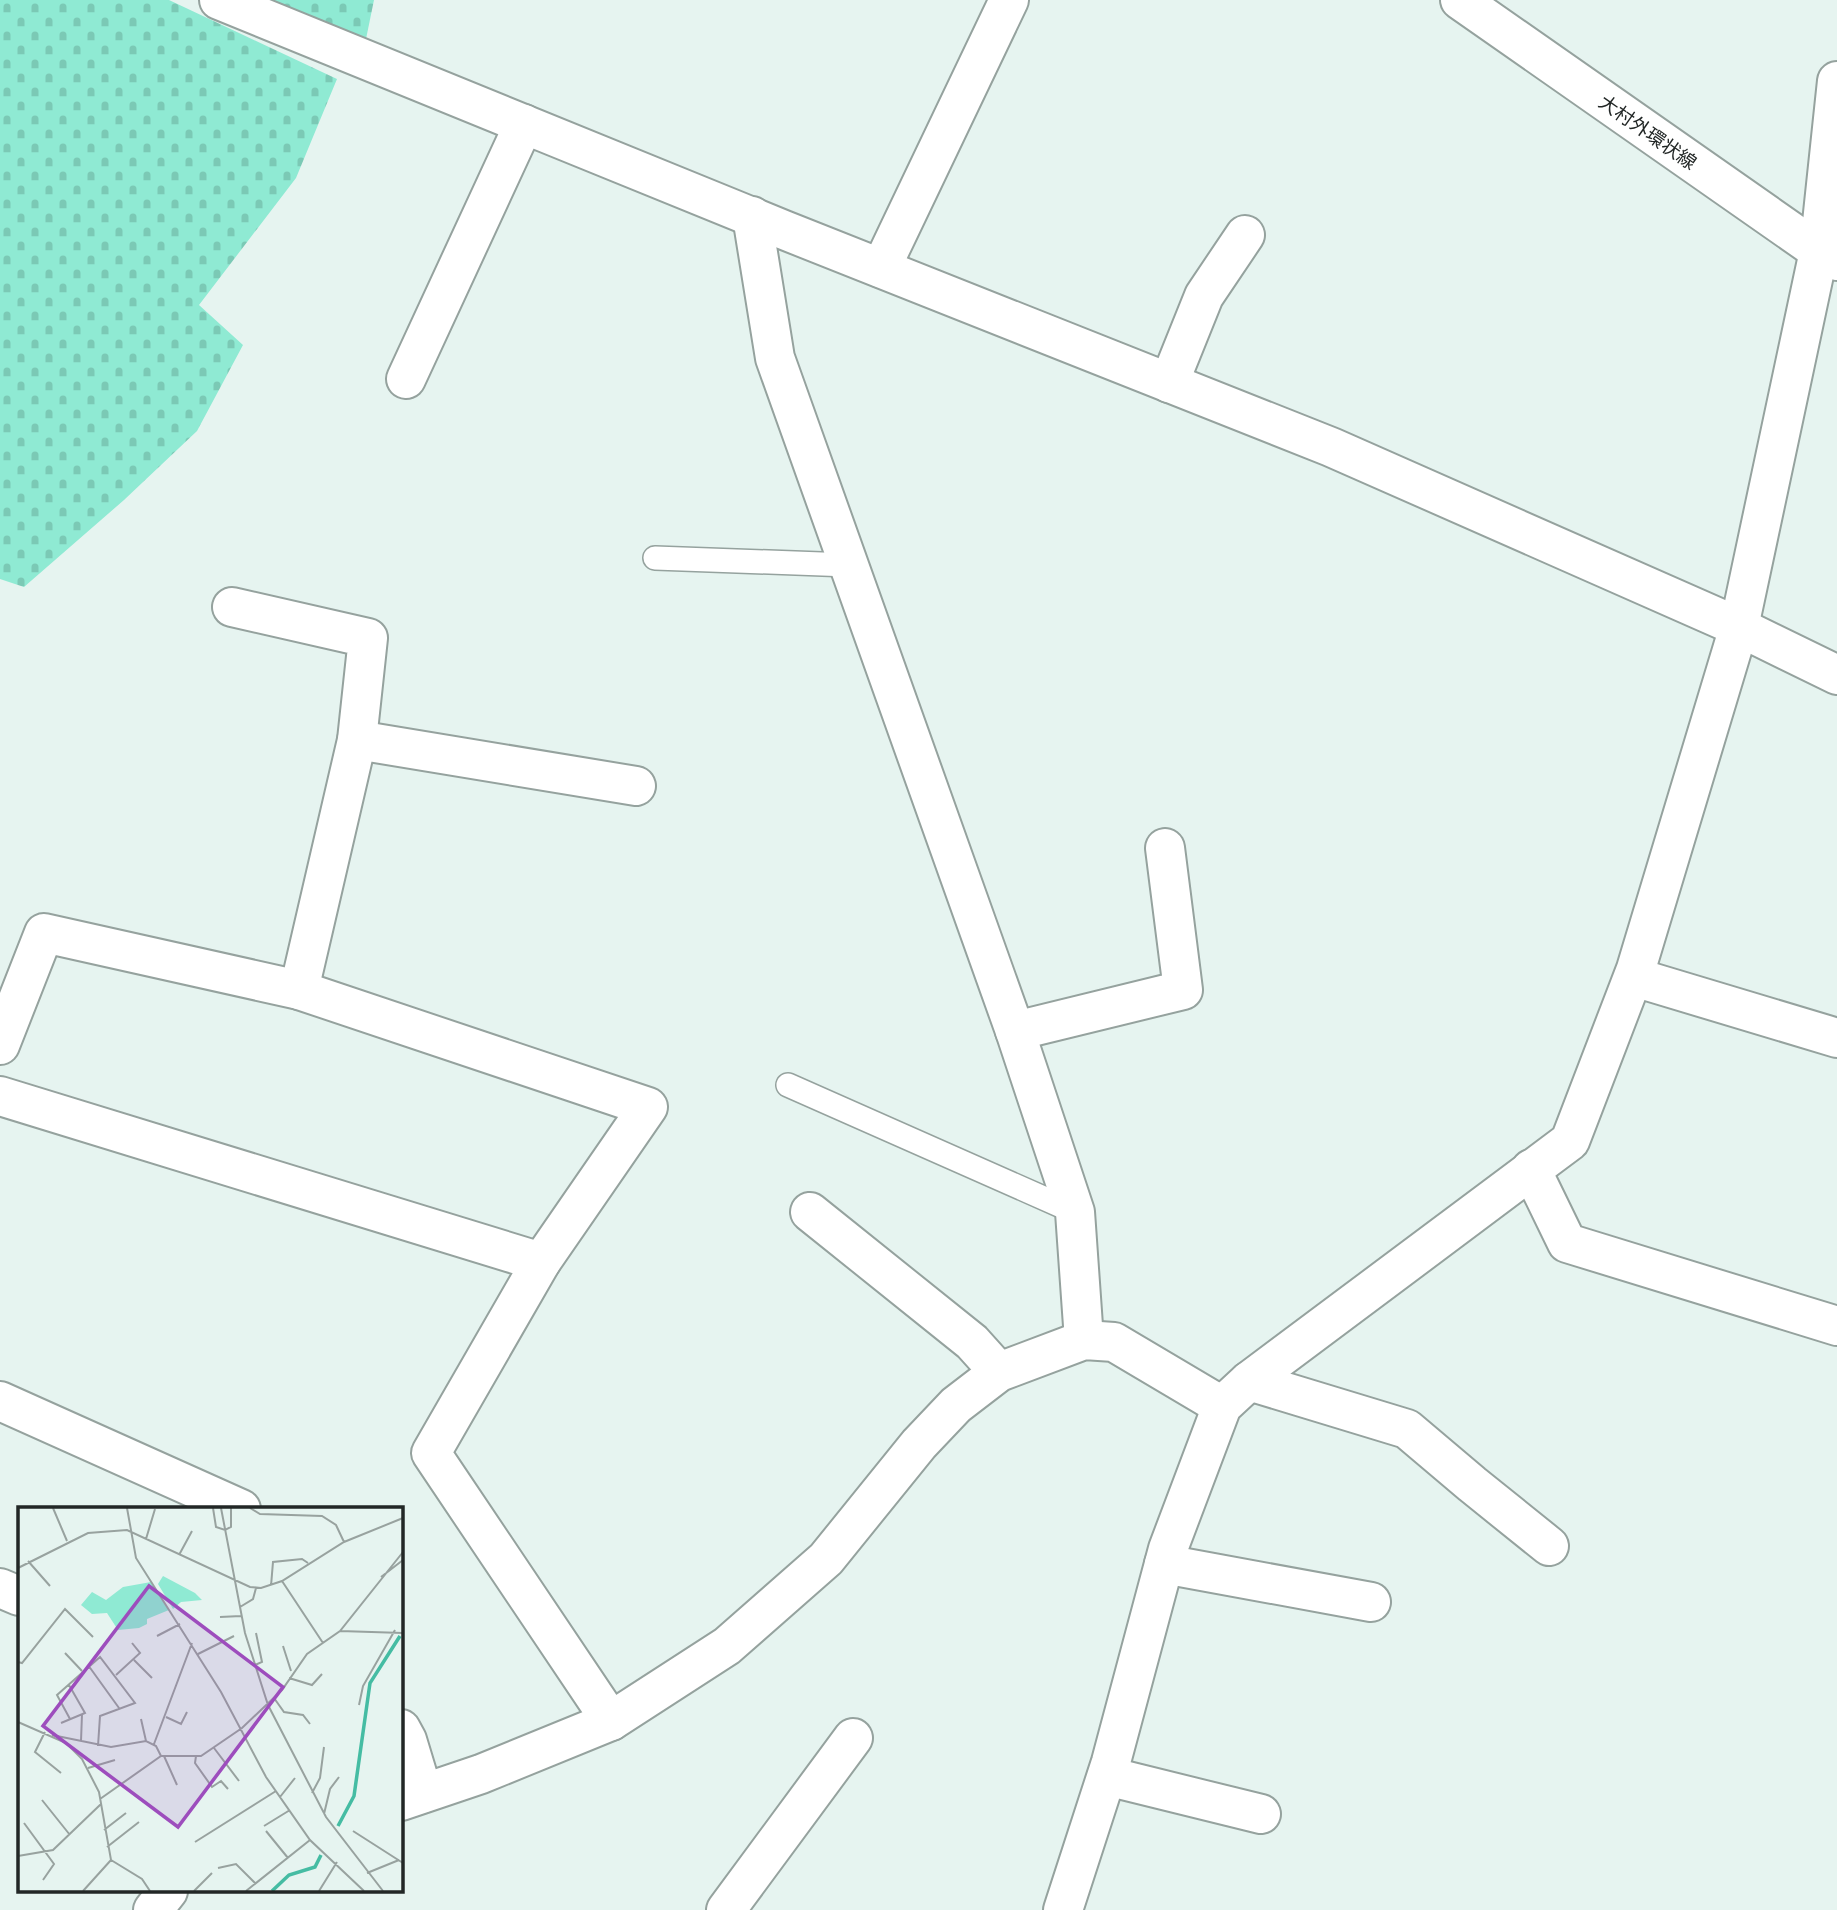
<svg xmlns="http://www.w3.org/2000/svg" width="1837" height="1910" font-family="'PT Serif','Noto Sans JP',serif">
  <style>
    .cemetery { fill: url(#cemetery-stones) }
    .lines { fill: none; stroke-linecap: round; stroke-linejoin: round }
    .service-casing { stroke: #95a29e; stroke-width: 26 }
    .minor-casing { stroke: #95a29e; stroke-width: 42 }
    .secondary-casing { stroke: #95a29e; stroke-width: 42 }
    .service { stroke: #fff; stroke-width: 23 }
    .minor { stroke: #fff; stroke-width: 38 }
    .secondary { stroke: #fff; stroke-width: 38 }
    .labels { text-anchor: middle; stroke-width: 5; stroke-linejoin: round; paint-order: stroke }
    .street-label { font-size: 19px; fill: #222726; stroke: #fff }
    .inset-river { fill: none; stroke: #45bca3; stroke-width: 3.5 }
    .inset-road { fill: none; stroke: #98a29f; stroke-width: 2 }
    .view { fill: #9d4dbd; fill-opacity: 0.15; stroke: #9d4dbd; stroke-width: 3.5 }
    .inset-edge { fill: none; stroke: #222726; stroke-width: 3.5 }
  </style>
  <defs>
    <pattern id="cemetery-stones" width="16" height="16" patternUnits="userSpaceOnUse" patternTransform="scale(1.75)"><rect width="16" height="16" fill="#8fead3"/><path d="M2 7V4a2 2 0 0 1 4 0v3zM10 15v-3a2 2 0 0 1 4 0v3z" fill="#7bc9b5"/></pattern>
  </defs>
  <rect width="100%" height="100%" fill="#e6f4f0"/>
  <!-- cemetery -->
  <g class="cemetery">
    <path d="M0,0h169l168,79 -41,99 -97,127 44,40 -46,86 -73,69 -100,87 -24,-8z"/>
    <path d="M269,0h105l-8,39z"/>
  </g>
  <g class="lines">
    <!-- service casing -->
    <g class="service-casing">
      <g id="service">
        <path d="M655,558l194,7"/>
        <path d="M788,1085l287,127"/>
      </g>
    </g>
    <!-- minor casing -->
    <g class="minor-casing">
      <g id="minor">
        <path d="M219,0l565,230 547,217 408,180 98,48"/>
        <path d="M752,216l23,142 240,673 60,181 9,128"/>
        <path d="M881,268l128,-268"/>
        <path d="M406,379l118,-255"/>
        <path d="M1169,383l35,-87 41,-61"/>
        <path d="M232,607l136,31 -11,102 -58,250"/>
        <path d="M357,740l279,46"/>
        <path d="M1634,977l203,61"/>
        <path d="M1015,1031l168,-41 -18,-142"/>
        <path d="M0,1045l44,-112 255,57 349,117 -107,155 -110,191 180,268"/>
        <path d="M0,1096l541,166"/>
        <path d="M1531,1169l36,74 270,83"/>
        <path d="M810,1212l162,130 27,30"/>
        <path d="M1249,1381l158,48 65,55 77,62"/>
        <path d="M0,1401l241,108"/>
        <path d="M1164,1564l207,38"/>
        <path d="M0,1588l19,8"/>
        <path d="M401,1729l6,11 16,53"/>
        <path d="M1107,1776l154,38"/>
        <path d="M401,1801l80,-27 130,-53 116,-75 99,-87 93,-115 37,-39 43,-33 85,-32 30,2 108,64"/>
        <path d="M153,1910l15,-19"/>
        <path d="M726,1910l127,-172"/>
        <path d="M1063,1910l48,-148 57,-213 54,-143 27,-25 321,-240 66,-172 103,-342 80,-376 18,-170"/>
      </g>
    </g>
    <!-- secondary casing -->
    <g class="secondary-casing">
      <path id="secondary" d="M1460,0l359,251 18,10"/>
    </g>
    <!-- service -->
    <use href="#service" class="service"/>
    <!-- minor -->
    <use href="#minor" class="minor"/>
    <!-- secondary -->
    <use href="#secondary" class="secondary"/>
  </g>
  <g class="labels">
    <!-- street labels -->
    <g class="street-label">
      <text transform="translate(1648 132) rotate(35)" y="7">大村外環状線</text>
    </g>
  </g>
  <!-- overview -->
  <g transform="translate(18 1507)">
    <rect width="385" height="385" fill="#e6f4f0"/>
    <path d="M145,69l32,17 7,7 -21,2 -8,7 -15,-25zM133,75l18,28 -22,9v5l-8,4 -21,2 -11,-17 -15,1 -11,-9 11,-13 14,8 17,-13z" fill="#8fead3"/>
    <path class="inset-river" d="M320,319l16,-30 16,-113 30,-47M254,384l17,-16 26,-8 6,-12"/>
    <path class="inset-road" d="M35,1l14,33M109,1l9,50 85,134 45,85 44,63 54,51M195,1l3,19 9,3 6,-3v-19M203,1l24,125 23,72 58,112 57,74M232,1l10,6 62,2 14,9 8,17M128,32l9,-30M161,48l13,-24M10,54l22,25M0,61l70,-35 39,-3 123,57 11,1 21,-7 62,-39 59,-24M363,70l22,-17M264,74l41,62M253,79l2,-24 29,-3 6,4M222,100l13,-8 3,-11M202,110l21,-1M322,124l63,2M139,129l23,-12M265,139l8,25M47,146l17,18M180,147l36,-18M116,153l18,18M0,155l4,1 43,-54 28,28M70,158l31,43M237,158l7,-3 -6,-29M98,168l24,-22 -8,-10M271,171l23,7 10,-11M256,191l10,14 19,3 7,9M341,198l4,-19 32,-56M148,210l15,7 6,-12M52,212l-13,-24 43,-38 35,46 -35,13 -2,30M123,212l5,22M0,215l48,21 16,16 17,33 12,68 31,19 8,12M43,216l24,-10 -16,-28M27,225l-10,20 26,21M34,228l59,12 35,-6 10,5 5,10M63,234l1,-27M136,237l38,-101M196,241l25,33M146,249l13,29M178,249l-1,7 17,24 9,-6 7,8M70,261l27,-8M294,286l8,-15 4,-31M262,290l15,-19M82,292l61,-43h40l41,-28 40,-38 25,-36 33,-23 63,-79M24,293l28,35M306,307l6,-25 9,-12M6,316l30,41 -11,16M246,319l26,-16M86,323l22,-17M248,324l22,27M335,324l50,32M177,335l81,-51M89,340l32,-25M0,349l35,-6 48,-46M200,361l18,-4 20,20M349,366l32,-13M65,384l28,-31M176,384l18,-18M228,384l64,-51M301,384l18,-29"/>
    <path class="view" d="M131,79l134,101 -105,140 -135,-101z"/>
    <rect width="385" height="385" class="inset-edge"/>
  </g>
</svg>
